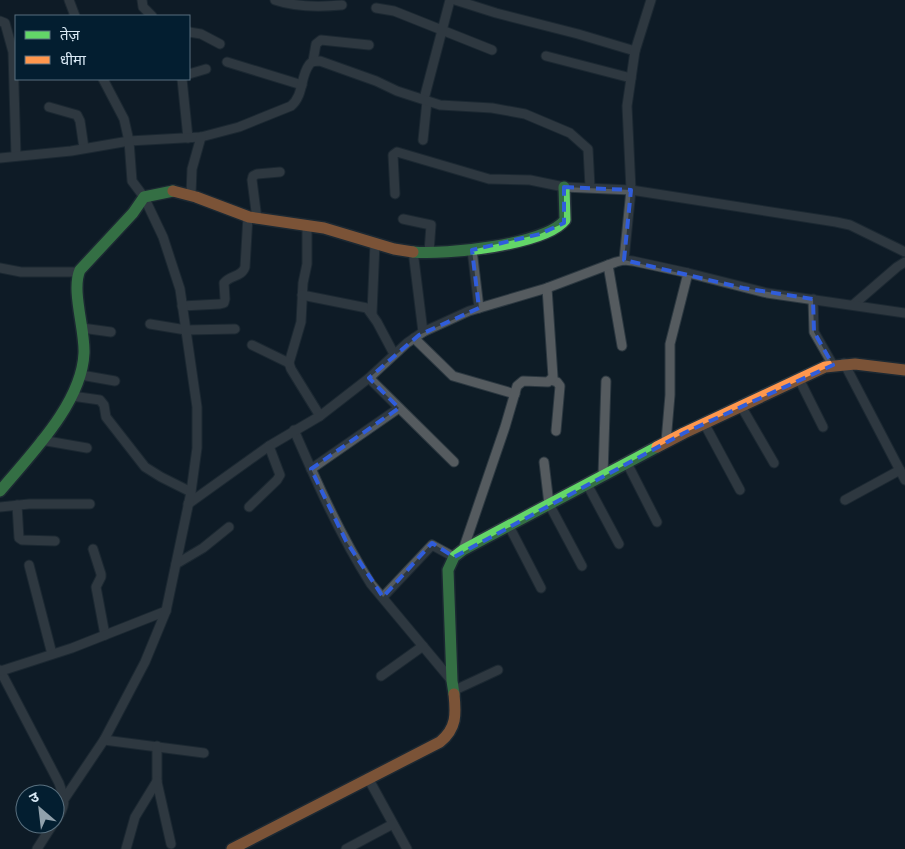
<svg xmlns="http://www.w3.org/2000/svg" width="905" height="849" font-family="'Varela Round','Noto Sans Devanagari',sans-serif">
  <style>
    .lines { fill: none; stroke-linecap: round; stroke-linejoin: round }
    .street-casing { stroke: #2c3840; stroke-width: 11 }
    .fast-casing { stroke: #2c3840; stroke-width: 14 }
    .slow-casing { stroke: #2c3840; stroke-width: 14 }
    .street { stroke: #555b5f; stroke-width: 9 }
    .fast { stroke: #63d668; stroke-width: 11 }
    .slow { stroke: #ff974d; stroke-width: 11 }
    .marked { fill: none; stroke: #305ddb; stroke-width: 4; stroke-dasharray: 10 6; stroke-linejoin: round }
  </style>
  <rect width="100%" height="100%" fill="#0e1c26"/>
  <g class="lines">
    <!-- street casing -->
    <g class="street-casing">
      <g id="street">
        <path d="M69,0l6,16"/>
        <path d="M142,0l1,7 9,9"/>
        <path d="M275,0c20,7 45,7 67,5"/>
        <path d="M455,0l41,13 82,21 57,17"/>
        <path d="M376,8l18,3 98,39"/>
        <path d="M0,21l5,2 8,29 3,104"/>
        <path d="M189,32l12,2 19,10"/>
        <path d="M546,56l85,22"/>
        <path d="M313,61l3,-17 5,-4 48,5"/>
        <path d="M227,62l75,23"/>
        <path d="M189,74l17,-5"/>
        <path d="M182,79l6,59"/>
        <path d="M424,99l26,-99"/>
        <path d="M49,107l28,8 3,6 4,27"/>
        <path d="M423,140l4,-39"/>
        <path d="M0,158l71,-7 58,-10 72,-4 38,-10 52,-21c13,-11 9,-29 18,-41 2,-4 7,-4 11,-4l56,20 21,10 43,14 52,3 33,6 45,19 18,16 2,38"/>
        <path d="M191,194l1,-25 9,-32"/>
        <path d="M395,194l-2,-39 4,-3 92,27 41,1 34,7 67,3 205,32 14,3 55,27"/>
        <path d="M257,219l-5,-39 1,-4 4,-2 23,-2"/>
        <path d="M403,219l28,6 -2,27"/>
        <path d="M307,225v39l-4,19 -2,39 -12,41 2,6 29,47"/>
        <path d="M472,250l7,58"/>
        <path d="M413,251l10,81"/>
        <path d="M624,260l7,-70 -4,-84 8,-55 16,-51"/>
        <path d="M608,265l14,81"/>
        <path d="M0,268l21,4h57"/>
        <path d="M302,295l65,13 10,14 17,32"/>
        <path d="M813,299l1,33 19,33"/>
        <path d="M853,305l44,-38 8,-5"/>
        <path d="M182,306l38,-2 4,-1 1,-4 -1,-16c6,-8 18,-6 21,-16l3,-51"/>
        <path d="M372,313l3,-70"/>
        <path d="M150,324l36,6 49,-1"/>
        <path d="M82,328l29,4"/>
        <path d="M414,338l39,38 62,18"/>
        <path d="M252,345l37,18"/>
        <path d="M844,363l61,117"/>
        <path d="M81,375l34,6"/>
        <path d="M369,378l85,84"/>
        <path d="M799,379l24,48"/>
        <path d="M551,380l6,2 3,4 -4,45"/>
        <path d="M72,396l28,4 4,5 2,12 39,50 16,10 30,15"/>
        <path d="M741,406l33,57"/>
        <path d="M704,423l36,67"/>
        <path d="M294,430c23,53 46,105 77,154l81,97"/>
        <path d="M41,440l46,8"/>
        <path d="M666,442l4,-47v-51l18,-71"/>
        <path d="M544,462l5,42 33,62"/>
        <path d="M627,463l30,59"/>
        <path d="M311,469l88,-61"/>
        <path d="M603,475l3,-94"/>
        <path d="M587,484l32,60"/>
        <path d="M845,500l55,-30"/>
        <path d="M188,504l81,-58 51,-30 49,-38 38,-35 16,-11 46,-21 78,-23 69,-26 8,-2 9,1 55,12 79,20 138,20"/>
        <path d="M17,505l2,33 3,2 33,1"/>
        <path d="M0,507l29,-3h61"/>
        <path d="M249,507l28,-27 3,-5 -11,-29"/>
        <path d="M509,526l32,62"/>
        <path d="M93,549l8,25v3l-5,10 9,48"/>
        <path d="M463,550l42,-123 12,-41 6,-5 25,1 5,-5 -6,-89"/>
        <path d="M176,564l27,-16 26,-21"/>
        <path d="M29,565l23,89"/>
        <path d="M383,597l49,-52 22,12"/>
        <path d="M0,670l59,113c7,19 7,22 -4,39"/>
        <path d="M1,671l71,-23 94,-37"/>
        <path d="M381,676l42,-30"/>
        <path d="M455,690l43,-20"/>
        <path d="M104,740l100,13"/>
        <path d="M157,746v36l14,62"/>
        <path d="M368,778l39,71"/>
        <path d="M65,798l39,-58 41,-78 21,-51 25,-119 6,-44v-41l-17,-118 -17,-52 -19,-40 -12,-16 -3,-40 -5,-22 -21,-40"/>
        <path d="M37,849l16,-25"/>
        <path d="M126,849l9,-32 22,-36"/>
        <path d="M346,849l47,-25"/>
      </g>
    </g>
    <!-- fast casing -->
    <g class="fast-casing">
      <g id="fast">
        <path d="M413,252c32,3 132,-7 152,-32l-1,-33"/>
        <path d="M0,491c31,-37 82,-88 84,-138 1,-24 -13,-63 -4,-83l53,-57 11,-16 29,-6"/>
        <path d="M454,694l-2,-13 -4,-111 6,-13 9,-7 194,-103"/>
      </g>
    </g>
    <!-- slow casing -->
    <g class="slow-casing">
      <g id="slow">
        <path d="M173,191l23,6 53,20 75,11 70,21 19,3"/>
        <path d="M657,447l27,-14 141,-66 30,-3 50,6"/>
        <path d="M232,849l208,-107c17,-14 16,-28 14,-48"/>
      </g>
    </g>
    <!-- street -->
    <use href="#street" class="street"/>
    <!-- fast -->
    <use href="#fast" class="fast"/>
    <!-- slow -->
    <use href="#slow" class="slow"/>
  </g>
  <!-- marked area -->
  <path d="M0 0H905V849H0ZM564,187l67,3 -7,70 119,28 70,11 1,33 19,33 -149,68 -230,124 -22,-14 -49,54 -37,-56 -35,-72 88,-61 -30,-30 50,-43 60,-27 -7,-58 68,-16 24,-11z" fill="#0e1c26" fill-opacity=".55" fill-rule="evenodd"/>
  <path class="marked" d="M564,187l67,3 -7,70 119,28 70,11 1,33 19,33 -149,68 -230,124 -22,-14 -49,54 -37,-56 -35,-72 88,-61 -30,-30 50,-43 60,-27 -7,-58 68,-16 24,-11z"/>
  <!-- legend -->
  <rect x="15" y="15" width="175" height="65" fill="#031e30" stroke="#586f7e"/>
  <rect x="25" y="31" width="25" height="8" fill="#63d668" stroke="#586f7e"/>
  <text x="60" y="40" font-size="15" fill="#d8e8f4">तेज़</text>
  <rect x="25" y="56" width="25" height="8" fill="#ff974d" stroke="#586f7e"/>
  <text x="60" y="65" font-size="15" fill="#d8e8f4">धीमा</text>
  <!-- north arrow -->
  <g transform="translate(40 809) rotate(332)"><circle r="24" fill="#031e30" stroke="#586f7e"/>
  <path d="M0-4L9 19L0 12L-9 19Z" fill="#91a1ac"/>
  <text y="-8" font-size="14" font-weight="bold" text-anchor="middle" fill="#d8e8f4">उ</text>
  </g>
</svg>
